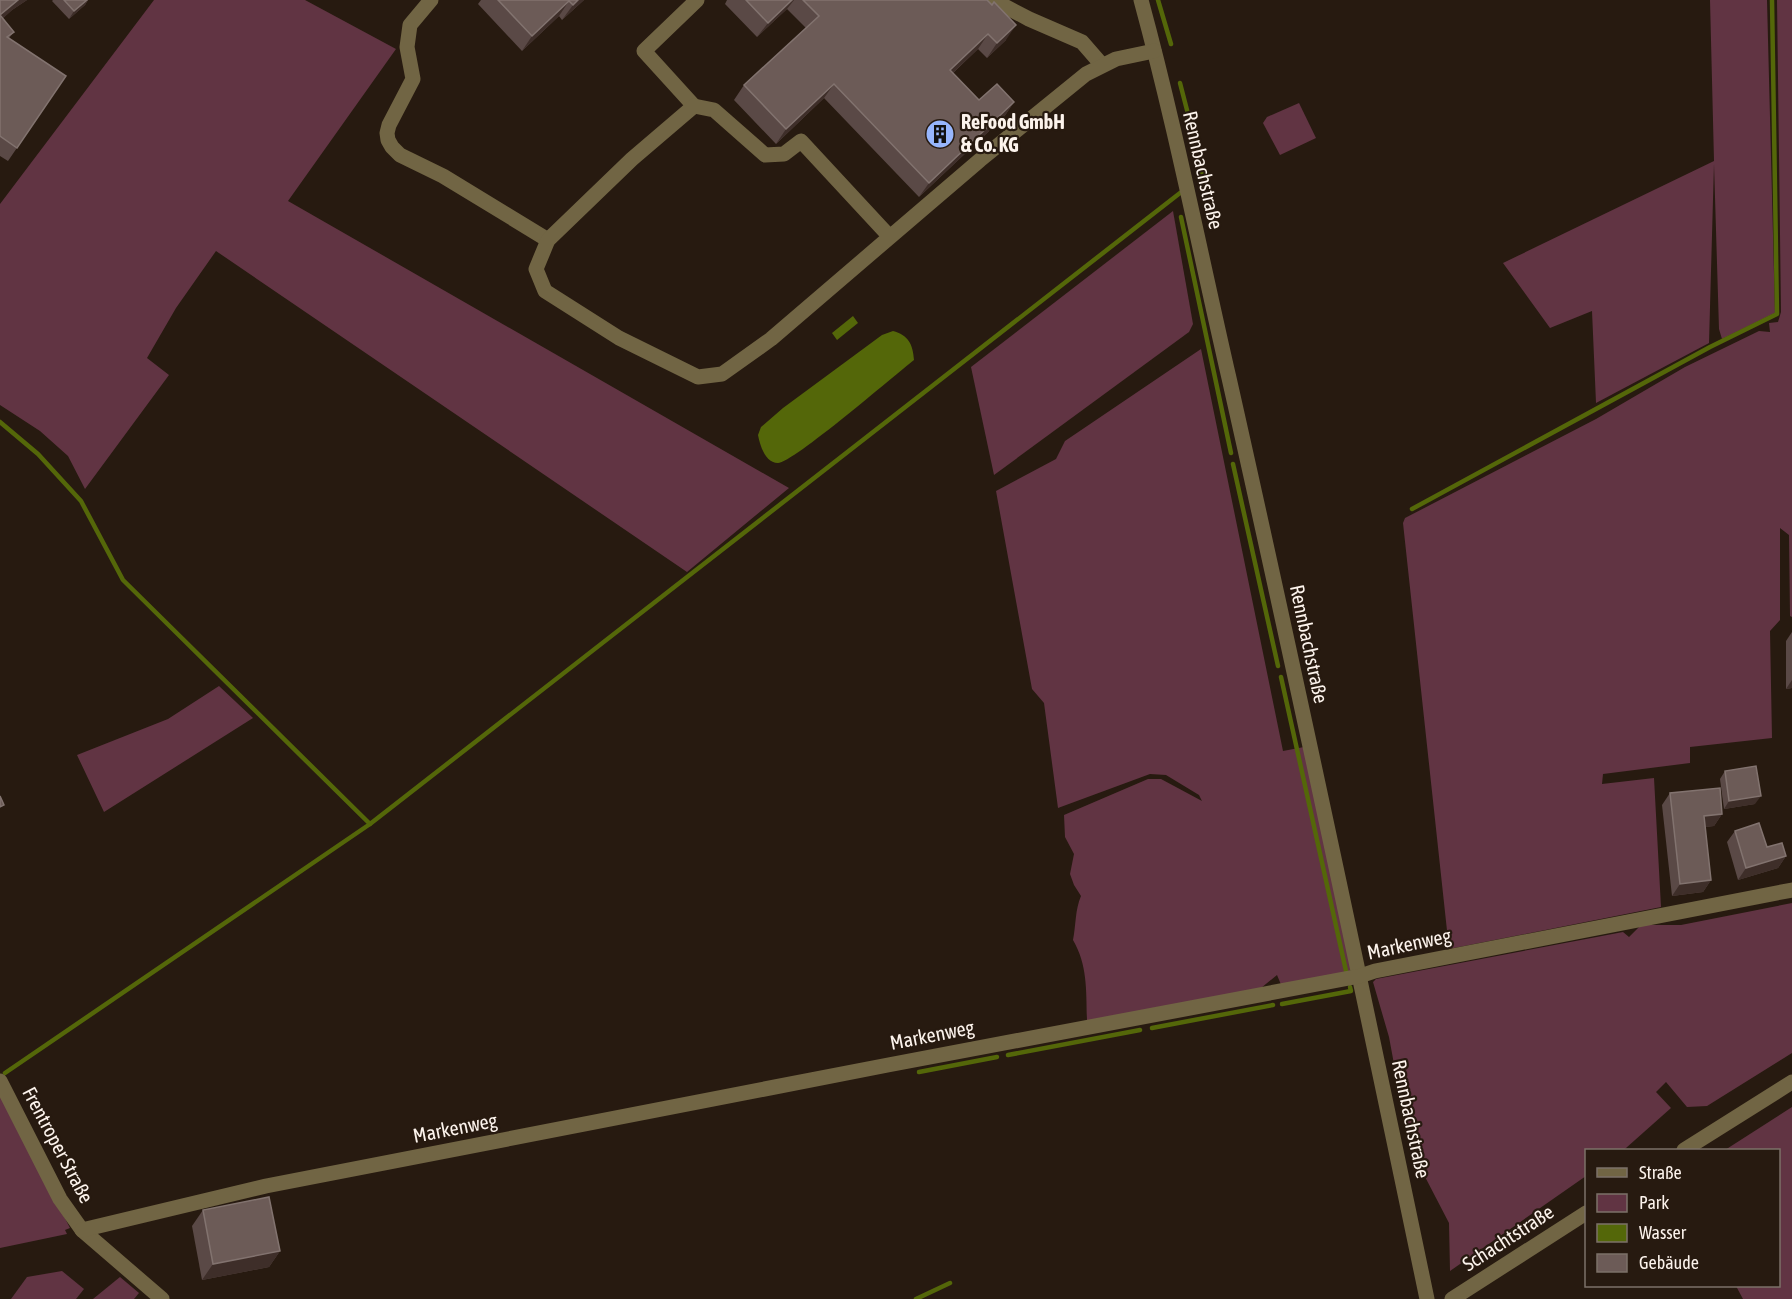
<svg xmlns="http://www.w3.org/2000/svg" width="1792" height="1299" font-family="'Asap Condensed',sans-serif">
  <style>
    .green { fill: #613443 }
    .water { fill: #546709 }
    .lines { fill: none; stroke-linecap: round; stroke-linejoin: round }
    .stream { stroke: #546709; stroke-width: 4.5 }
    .minor { stroke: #716544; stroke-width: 15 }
    .wall { fill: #5a4946 }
    .shaded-wall { fill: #3e2e29 }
    .building { fill: #6c5b57; stroke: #82736f; stroke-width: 1.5 }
    .labels { text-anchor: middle; stroke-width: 4.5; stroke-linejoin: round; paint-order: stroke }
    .poi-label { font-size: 20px; font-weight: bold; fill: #fcf3ec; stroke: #271a10; text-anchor: start }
    .street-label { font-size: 20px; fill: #fcf3ec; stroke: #271a10 }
  </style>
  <rect width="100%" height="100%" fill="#271a10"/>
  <!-- green -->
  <g class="green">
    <path d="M154,0h151l91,49 -108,152 501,287 -102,84 -471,-321 -40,57 -29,50 22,17 -84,114 -17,-33 -28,-25 -40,-26v-201z"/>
    <path d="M1710,0h57l8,313 -53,26 -3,-10 -5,-165 -5,179 -113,60 -4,-92 -42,17 -47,-65 211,-102z"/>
    <path d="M1777,0h15v617l-2,-1 -1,-81 -9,-7v92l-10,11 2,107 -82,9v16l-87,11 -1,10 52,-6 7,129 -212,42 -46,-426 2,-5 191,-99 89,-52 74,-36 11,1 -1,-9 9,-1 3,-10z"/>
    <path d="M1299,103l17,35 -36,17 -17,-32 4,-6z"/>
    <path d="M1173,211l20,113 -4,8 -195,143 -23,-108z"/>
    <path d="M1201,349l82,402 21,-4 48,220 -2,4 -68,16 -5,-12 -16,13 -174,33c-1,-30 1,-55 -14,-81 3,-15 2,-30 8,-44l-7,-11 -4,-11 4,-20 -9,-17 -1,-22 84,-36h13l41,22 -3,-6 -33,-20 -16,-1 -92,34 -14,-105 -12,-14 -36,-198 60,-32 9,-18z"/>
    <path d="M219,686l34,32 -149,94 -27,-57 91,-36z"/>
    <path d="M1792,903v150l-85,53 -20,1 -21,-25 -10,10 15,16 -45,40 -3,2h-37v26l-136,95 -1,-48 -27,-52 -9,-4 -24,-130 -16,-55 3,-3 247,-47 6,5 12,-12h40z"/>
    <path d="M0,1091l70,137 -5,2 2,4 -67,14z"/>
    <path d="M1792,1107v192h-49l-7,-13h42v-136h-53z"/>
    <path d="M62,1271l22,18 -8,10h-65l16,-22z"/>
    <path d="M120,1277l19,16 -5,6h-41z"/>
  </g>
  <!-- water -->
  <g class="water">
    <path d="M853,316l5,7 -21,17 -5,-7z"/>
    <path d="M893,331c15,4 20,13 21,29 -18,14 -121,103 -136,103 -13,0 -18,-18 -20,-28l3,-8 22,-19 99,-73z"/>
  </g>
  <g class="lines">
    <!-- stream -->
    <g class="stream">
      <path d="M1158,0l13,44"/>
      <path d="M1180,83l23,89 -5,6"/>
      <path d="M1181,217l50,236"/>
      <path d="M0,422l38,32 43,47 42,79 247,244"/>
      <path d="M1233,464l45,202"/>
      <path d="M1412,509l298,-162 67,-33 -5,-314"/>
      <path d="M1281,677l65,294"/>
      <path d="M1282,1004l69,-13 -1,-4"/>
      <path d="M1152,1028l121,-23"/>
      <path d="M1008,1055l132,-25"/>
      <path d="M919,1072l78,-15"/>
      <path d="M5,1073l365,-249 810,-631"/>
      <path d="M916,1299l34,-16"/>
    </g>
    <!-- minor -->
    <g class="minor">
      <path d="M431,0l-21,25 -3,22 6,32 -24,46 -2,8 1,7 4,7 8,8 43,21 105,64"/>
      <path d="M993,0l36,19 53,23 20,23"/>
      <path d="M1141,0c34,125 59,252 88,378 69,306 134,614 198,921"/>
      <path d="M694,106l-50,-55 53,-51"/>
      <path d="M890,237l-119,102 -49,35 -24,3 -79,-39 -74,-47 -9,-22 12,-29 84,-81 62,-53 20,4 51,45 19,-1 17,-13 89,96 90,-77 106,-86 30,-15 38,-8"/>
      <path d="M0,1081l60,118 22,31 80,69"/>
      <path d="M1684,1150l108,-68"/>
      <path d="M82,1230l184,-44 622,-121 472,-89 15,-5 417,-81"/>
      <path d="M1452,1299l134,-86"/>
    </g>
  </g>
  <!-- wall -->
  <g class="wall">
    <path d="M0,0h27l-15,10 -9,8 11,14 -5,6 57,38 -58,85 -8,-5z"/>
    <path d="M53,0h35l-3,5 -16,14 -17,-18z"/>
    <path d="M481,0h103l-22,20 -3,-4 -37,35 -44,-47z"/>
    <path d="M727,0h260l19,40 -19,18 -9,-9 -25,24 26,27 35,2 -10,15 -85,80 -95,-99 -48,46 -42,-44 10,-15 62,-57 -19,-19 -30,28 -32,-33z"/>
    <path d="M1792,632v56l-6,1v-48z"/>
    <path d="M1725,771l30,33 -31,5 -4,-30z"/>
    <path d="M1670,793l52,21 -8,12 -9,1 6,53 -8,12 -31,4 -10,-91z"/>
    <path d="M1735,831l32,16 19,9 -8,12 -40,12 -11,-38z"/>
    <path d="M203,1210l77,41 -11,16 -67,13 -10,-54z"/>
  </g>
  <!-- shaded-wall -->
  <g class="shaded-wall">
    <path d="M18,0h9l-15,10 -12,11v-6z"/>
    <path d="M87,0h1l-3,5 -16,14 5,-8z"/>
    <path d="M578,0h6l-22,20 11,-15z"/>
    <path d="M792,0h2l-7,9 -30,28 11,-14z"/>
    <path d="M569,1l-10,15 -37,35 10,-15z"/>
    <path d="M1016,25l-10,15 -19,18 10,-15z"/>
    <path d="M988,34l-10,15 -38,36 10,-15z"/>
    <path d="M834,84l-10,14 -48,46 10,-15z"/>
    <path d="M1014,102l-10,15 -85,80 10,-14z"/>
    <path d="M1792,680v8l-6,1z"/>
    <path d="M1761,796l-6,8 -31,5 5,-8z"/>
    <path d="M1722,814l-8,12 -18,2 8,-12z"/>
    <path d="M1786,856l-8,12 -40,12 8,-12z"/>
    <path d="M1711,880l-8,12 -31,4 8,-12z"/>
    <path d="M280,1251l-11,16 -67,13 11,-16z"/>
  </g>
  <!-- building -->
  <g class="building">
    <path d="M0,0h18l-18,15 14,17 -7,5 59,39 -49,72 -17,-12z"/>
    <path d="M64,0h23l-13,11z"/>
    <path d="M498,0h80l-5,5 -4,-4 -37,35z"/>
    <path d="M746,0h46l-24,23z"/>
    <path d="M803,0h184l5,5 2,-3 22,23 -19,18 -9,-9 -38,36 29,30 18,-16 17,18 -85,81 -95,-99 -48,45 -42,-44 75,-69z"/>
    <path d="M1756,766l5,30 -32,5 -4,-30z"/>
    <path d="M1720,788l2,26 -18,2 7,64 -31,4 -10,-91z"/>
    <path d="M0,796l4,9 -4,2z"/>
    <path d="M1759,823l8,24 15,-4 4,13 -40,12 -11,-37z"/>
    <path d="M269,1197l11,54 -67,13 -10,-54z"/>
  </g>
  <!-- icons -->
  <defs>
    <g id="building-disc" transform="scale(1.5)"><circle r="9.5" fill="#97b6fd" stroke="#271a10"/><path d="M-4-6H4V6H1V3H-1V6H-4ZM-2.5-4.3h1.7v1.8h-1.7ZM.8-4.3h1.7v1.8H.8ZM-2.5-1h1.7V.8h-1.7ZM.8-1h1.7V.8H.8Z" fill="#111"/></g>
  </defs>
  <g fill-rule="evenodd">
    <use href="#building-disc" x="940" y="134"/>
  </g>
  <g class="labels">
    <!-- poi labels -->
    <g class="poi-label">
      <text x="961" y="129">ReFood GmbH<tspan x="961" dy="23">&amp; Co. KG</tspan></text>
    </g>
    <!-- street labels -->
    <g class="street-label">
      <text transform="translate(1203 170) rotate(77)" y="7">Rennbachstraße</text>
      <text transform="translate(1309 644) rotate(78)" y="7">Rennbachstraße</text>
      <text transform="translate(1409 944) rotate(-12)" y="7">Markenweg</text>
      <text transform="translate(932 1035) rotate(-11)" y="7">Markenweg</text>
      <text transform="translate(1411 1119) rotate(78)" y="7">Rennbachstraße</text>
      <text transform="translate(455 1128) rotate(-11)" y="7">Markenweg</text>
      <text transform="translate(58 1145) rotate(62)" y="7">Frentroper Straße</text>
      <text transform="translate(1508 1238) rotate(-33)" y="7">Schachtstraße</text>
    </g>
  </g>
  <!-- legend -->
  <rect x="1585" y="1149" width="195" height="138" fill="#271a10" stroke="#7c7168" stroke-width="1.5"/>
  <rect x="1597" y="1168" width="30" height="9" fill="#716544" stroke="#7c7168" stroke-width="1.5"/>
  <text x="1639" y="1179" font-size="18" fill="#fcf3ec">Straße</text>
  <rect x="1597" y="1194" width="30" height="18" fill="#613443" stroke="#7c7168" stroke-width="1.5"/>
  <text x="1639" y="1209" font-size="18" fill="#fcf3ec">Park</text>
  <rect x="1597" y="1224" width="30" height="18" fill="#546709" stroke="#7c7168" stroke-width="1.5"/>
  <text x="1639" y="1239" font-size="18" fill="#fcf3ec">Wasser</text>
  <rect x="1597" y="1254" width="30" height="18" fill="#6c5b57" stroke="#7c7168" stroke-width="1.5"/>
  <text x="1639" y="1269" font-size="18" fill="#fcf3ec">Gebäude</text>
</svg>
